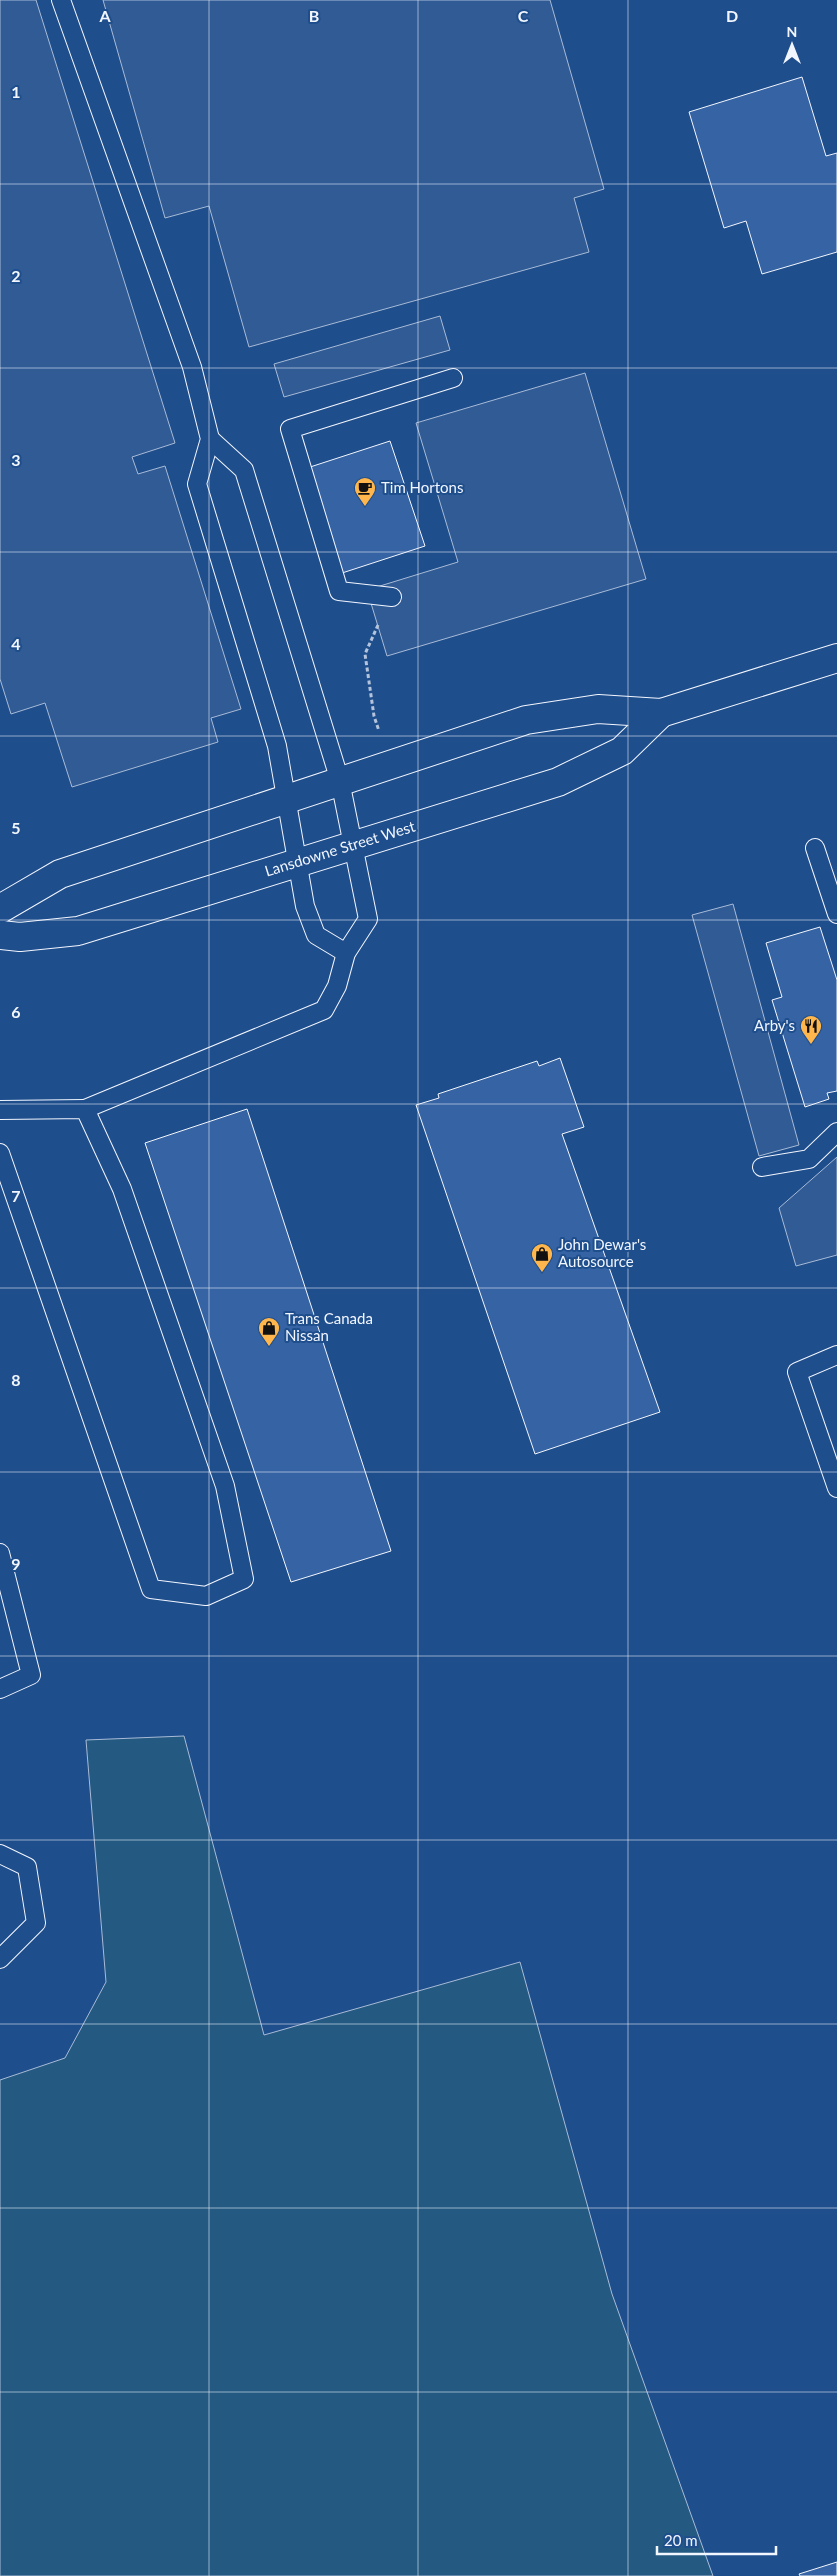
<svg xmlns="http://www.w3.org/2000/svg" width="837" height="2576" font-family="Lato,sans-serif">
  <style>
    .green { fill: #245a82; stroke: #a8bbd7 }
    .parking { fill: #305b95; stroke: #a8bbd7 }
    .building { fill: #3563a3; stroke: #f2f6ff }
    .lines { fill: none; stroke-linecap: round; stroke-linejoin: round }
    .lane-casing { stroke: #f2f6ff; stroke-width: 20 }
    .secondary-casing { stroke: #f2f6ff; stroke-width: 30 }
    .path { stroke: #b3c4dc; stroke-width: 3; stroke-dasharray: 4 2.5; stroke-linecap: butt }
    .lane { stroke: #1f4e8c; stroke-width: 18 }
    .secondary { stroke: #1f4e8c; stroke-width: 28 }
    .grid { fill: none; stroke: #f2f6ff; stroke-width: 1; stroke-opacity: 0.55 }
    .labels { text-anchor: middle; stroke-width: 4; stroke-linejoin: round; paint-order: stroke }
    .poi-label { font-size: 15px; fill: #f2f6ff; stroke: #1f4e8c; text-anchor: start }
    .street-label { font-size: 15px; fill: #f2f6ff; stroke: #1f4e8c }
    .grid-label { font-size: 16px; text-anchor: middle; font-weight: bold; fill: #f2f6ff; stroke: #1f4e8c; stroke-width: 4; stroke-linejoin: round; paint-order: stroke }
  </style>
  <rect width="100%" height="100%" fill="#1f4e8c"/>
  <!-- green -->
  <path class="green" d="M184,1736l80,299 256,-73 92,332 101,282h-713v-496l65,-22 41,-76 -20,-242z"/>
  <!-- parking -->
  <g class="parking">
    <path d="M0,0h36l139,443 -43,14 6,17 27,-8 76,243 -30,9 7,24 -146,45 -27,-84 -34,11 -11,-35z"/>
    <path d="M103,0h447l54,189 -30,9 15,54 -340,95 -40,-141 -44,12z"/>
    <path d="M440,316l10,34 -166,47 -10,-33z"/>
    <path d="M585,373l61,206 -259,77 -20,-66 91,-28 -42,-139z"/>
    <path d="M733,904l66,241 -40,11 -67,-241z"/>
    <path d="M837,1157v98l-41,11 -17,-58z"/>
  </g>
  <!-- building -->
  <g class="building">
    <path d="M802,77l24,79 11,-3v99l-75,22 -16,-53 -22,7 -35,-116z"/>
    <path d="M390,441l35,105 -86,28 -35,-105z"/>
    <path d="M820,927l17,53v111l-10,2 2,6 -24,8 -33,-107 10,-3 -16,-54z"/>
    <path d="M560,1058l24,69 -22,7 98,278 -125,42 -119,-349 23,-7 -1,-4 99,-33 2,5z"/>
    <path d="M247,1109l144,442 -100,31 -146,-439z"/>
    <path d="M837,2562v14h-37l-1,-2z"/>
  </g>
  <g class="lines">
    <!-- lane casing -->
    <g class="lane-casing">
      <g id="lane">
        <path d="M61,0l131,367 18,72 -13,45 80,262 28,160 11,29 30,18"/>
        <path d="M392,597l-53,-6 -49,-162 163,-51"/>
        <path d="M815,848l22,66"/>
        <path d="M85,1109l239,-99 13,-24 9,-33 22,-34 -28,-138 -96,-311 -34,-31"/>
        <path d="M0,1110l85,-1 37,80 103,297 19,93 -38,17 -55,-7 -151,-436"/>
        <path d="M762,1167l47,-8 28,-27"/>
        <path d="M837,1355l-40,17 40,116"/>
        <path d="M0,1553l31,122 -31,14"/>
        <path d="M0,1854l27,13 9,56 -36,36"/>
      </g>
    </g>
    <!-- secondary casing -->
    <g class="secondary-casing">
      <g id="secondary">
        <path d="M0,909l60,-35 466,-154 72,-11 63,4 176,-55"/>
        <path d="M0,935l20,2 58,-6 480,-149 64,-31 39,-38"/>
      </g>
    </g>
    <!-- path -->
    <path class="path" d="M378,625l-13,29 9,62 5,15"/>
    <!-- lane -->
    <use href="#lane" class="lane"/>
    <!-- secondary -->
    <use href="#secondary" class="secondary"/>
  </g>
  <!-- grid -->
  <path class="grid" d="M209,0v2576M418,0v2576M628,0v2576M0,184h837M0,368h837M0,552h837M0,736h837M0,920h837M0,1104h837M0,1288h837M0,1472h837M0,1656h837M0,1840h837M0,2024h837M0,2208h837M0,2392h837"/>
  <!-- icons -->
  <defs>
    <g id="cafe-pin" transform="scale(1.125)"><path d="M0 17L-7.5 6A9.5 9.5 0 1 1 7.5 6Z" fill="#ffb74d" stroke="#1f4e8c"/><path d="M-5.5-4.5H6V0H3Q3 3.5 0 3.5H-2.5Q-5.5 3.5-5.5 0ZM3-3.2v2h1.7v-2ZM-6 4.5H4V6H-6Z" fill="#111"/></g>
    <g id="restaurant-pin" transform="scale(1.125)"><path d="M0 17L-7.5 6A9.5 9.5 0 1 1 7.5 6Z" fill="#ffb74d" stroke="#1f4e8c"/><path d="M-5-6h1v4h1v-4h1v4h1v-4h1v5L-1.5 .5V6h-2V.5L-5-1ZM5-6V6H3V1.5H1.5Q1.5-4 5-6Z" fill="#111"/></g>
    <g id="shop-pin" transform="scale(1.125)"><path d="M0 17L-7.5 6A9.5 9.5 0 1 1 7.5 6Z" fill="#ffb74d" stroke="#1f4e8c"/><path d="M-5-2.5h2.3a2.7 3.5 0 0 1 5.4 0H5L5.5 6h-11ZM-1.5-2.5h3a1.5 2.3 0 0 0-3 0Z" fill="#111"/></g>
  </defs>
  <g fill-rule="evenodd">
    <use href="#cafe-pin" x="365" y="488"/>
    <use href="#restaurant-pin" x="811" y="1026"/>
    <use href="#shop-pin" x="542" y="1254"/>
    <use href="#shop-pin" x="269" y="1328"/>
  </g>
  <g class="labels">
    <!-- poi labels -->
    <g class="poi-label">
      <text x="381" y="493">Tim Hortons</text>
      <text x="795" y="1031" text-anchor="end">Arby's</text>
      <text x="558" y="1250">John Dewar's<tspan x="558" dy="17">Autosource</tspan></text>
      <text x="285" y="1324">Trans Canada<tspan x="285" dy="17">Nissan</tspan></text>
    </g>
    <!-- street labels -->
    <g class="street-label">
      <text transform="translate(340 849) rotate(-17)" y="5">Lansdowne Street West</text>
    </g>
  </g>
  <g class="grid-label">
    <text x="105" y="22">A</text>
    <text x="314" y="22">B</text>
    <text x="523" y="22">C</text>
    <text x="732" y="22">D</text>
    <text x="16" y="98">1</text>
    <text x="16" y="282">2</text>
    <text x="16" y="466">3</text>
    <text x="16" y="650">4</text>
    <text x="16" y="834">5</text>
    <text x="16" y="1018">6</text>
    <text x="16" y="1202">7</text>
    <text x="16" y="1386">8</text>
    <text x="16" y="1570">9</text>
  </g>
  <!-- north arrow -->
  <g transform="translate(792 45)" stroke="#1f4e8c" stroke-width="4" paint-order="stroke">
  <path d="M0-4L9 19L0 12L-9 19Z" fill="#f2f6ff"/>
  <text y="-8" font-size="14" font-weight="bold" text-anchor="middle" fill="#f2f6ff">N</text>
  </g>
  <!-- scale -->
  <path d="M657 2546v8h119v-8" fill="none" stroke="#f2f6ff" stroke-width="2.5"/>
  <text x="664" y="2546" font-size="15" fill="#f2f6ff" stroke="#1f4e8c" stroke-width="4" paint-order="stroke">20 m</text>
</svg>
